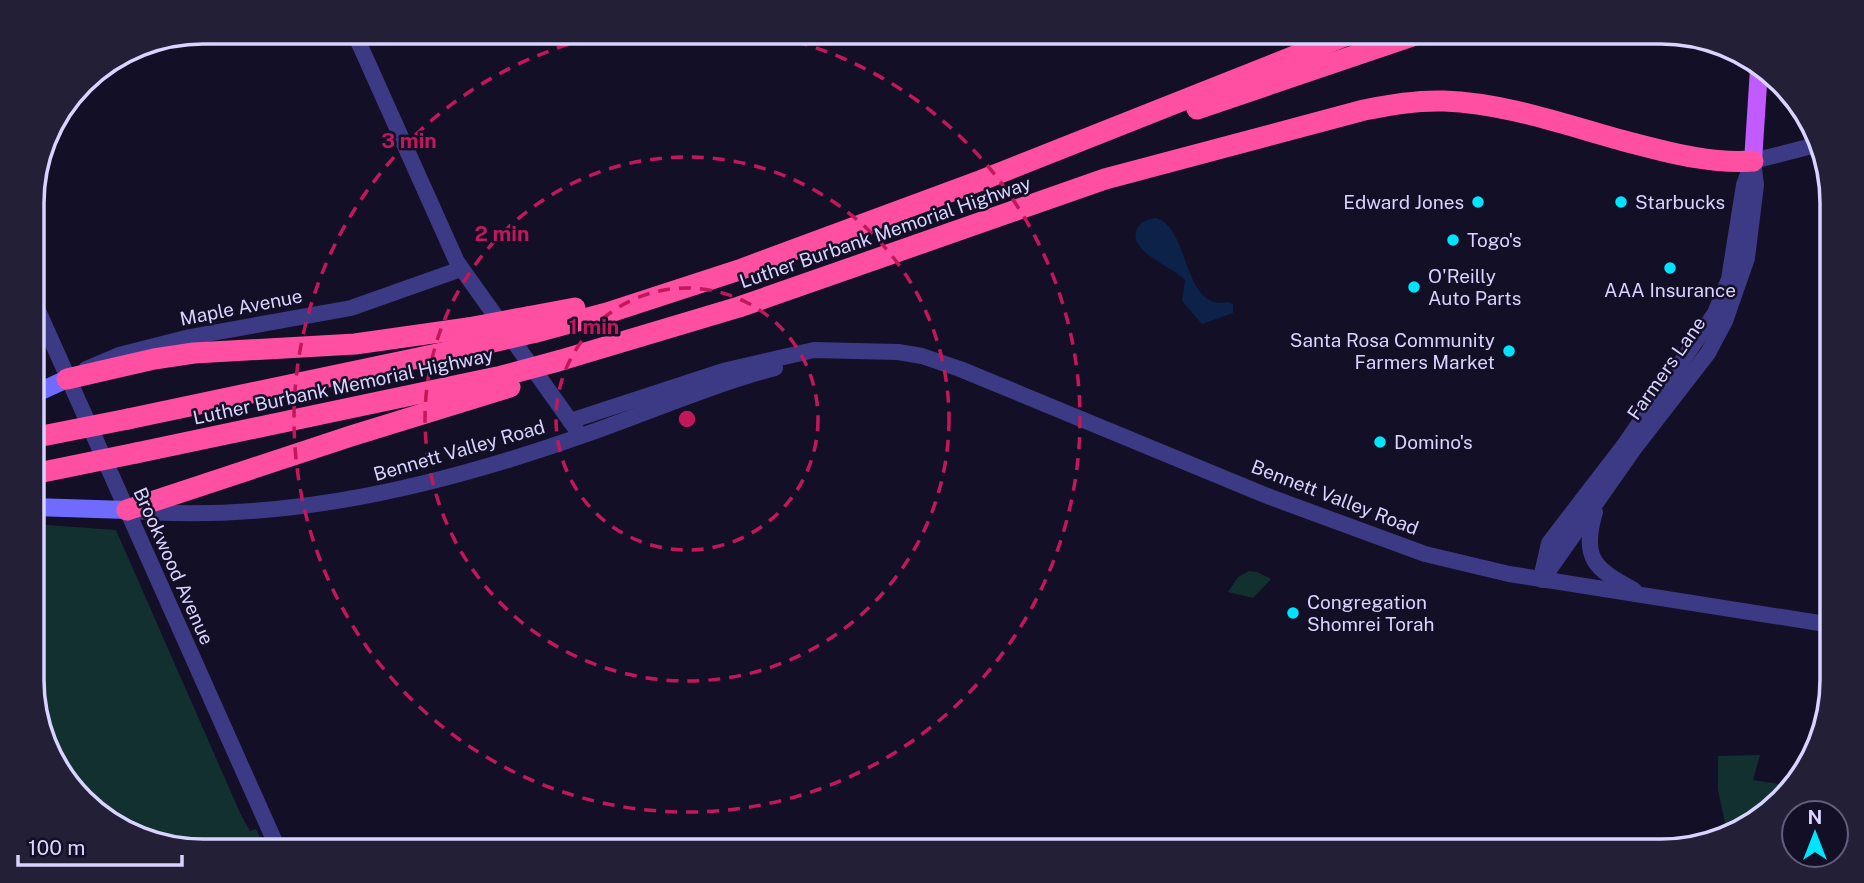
<svg xmlns="http://www.w3.org/2000/svg" width="1864" height="883" font-family="'Public Sans',sans-serif">
  <style>
    .green { fill: #12302f }
    .water { fill: #0c2248 }
    .lines { fill: none; stroke-linecap: round; stroke-linejoin: round }
    .tertiary { stroke: #3d3a85; stroke-width: 16 }
    .secondary { stroke: #6f6bff; stroke-width: 18 }
    .primary { stroke: #c25bff; stroke-width: 18 }
    .motorway { stroke: #ff4fa3; stroke-width: 21 }
    .motorway-bridge { stroke: #ff4fa3; stroke-width: 21 }
    .ring { fill: none; stroke: #c2185b; stroke-width: 3.5; stroke-dasharray: 12 9 }
    .poi-dot { fill: #00e5ff; stroke: #130f26; stroke-width: 2.5 }
    .labels { text-anchor: middle; stroke-width: 5; stroke-linejoin: round; paint-order: stroke }
    .poi-label { font-size: 19px; fill: #d9d4ff; stroke: #130f26; text-anchor: start }
    .street-label { font-size: 19px; fill: #d9d4ff; stroke: #130f26 }
    .rim { fill: none; stroke: #d9d4ff; stroke-width: 3.5 }
    .centre { fill: #c2185b; stroke: #130f26; stroke-width: 3.5 }
    .ring-label { font-size: 21px; text-anchor: middle; font-weight: bold; fill: #c2185b; stroke: #130f26; stroke-width: 5; stroke-linejoin: round; paint-order: stroke }
  </style>
  <rect width="100%" height="100%" fill="#130f26"/>
  <!-- green -->
  <g class="green">
    <path d="M33,524l83,6 125,285 9,16 6,-2 10,22h-63l-66,-13 -70,-53 -34,-82z"/>
    <path d="M1249,571l8,1 14,7 -18,19 -25,-6 10,-15z"/>
    <path d="M1760,755l-7,25 32,5v3l-28,34 -30,10 -9,-42v-34z"/>
  </g>
  <!-- water -->
  <path class="water" d="M1156,218c35,10 26,94 72,84l5,2v9l-31,11 -20,-23 3,-21c-13,-14 -58,-28 -48,-51 4,-8 11,-10 19,-11z"/>
  <g class="lines">
    <!-- tertiary -->
    <g class="tertiary">
      <path d="M354,32l103,230 119,167"/>
      <path d="M1753,161l63,-16"/>
      <path d="M32,297l247,554"/>
      <path d="M86,369l33,-14 71,-18 161,-29 110,-39"/>
      <path d="M570,421l153,-50 91,-21 84,2 24,4 38,13 310,128 155,57 84,20 323,51"/>
      <path d="M132,511c155,12 307,-25 452,-76 63,-22 127,-50 191,-67"/>
      <path d="M1595,512c-14,47 0,57 39,78"/>
      <path d="M1542,574l7,-31 76,-99 90,-131 14,-34 15,-94 8,-22"/>
      <path d="M1542,580l94,-134 72,-93 17,-32 22,-63 9,-73 -3,-24"/>
    </g>
    <!-- secondary -->
    <g class="secondary">
      <path d="M32,395l35,-16"/>
      <path d="M33,507l94,3"/>
    </g>
    <!-- primary -->
    <path class="primary" d="M1753,161l6,-92"/>
    <!-- motorway -->
    <g class="motorway">
      <path d="M1197,109l227,-77"/>
      <path d="M527,317l48,-9"/>
      <path d="M536,332l71,-19 132,-43 243,-90 373,-148"/>
      <path d="M558,361l181,-54 366,-128 259,-69c26,-5 53,-10 80,-9 63,2 127,26 188,42 39,10 79,21 121,18"/>
      <path d="M67,379l87,-20 40,-6 161,-9 113,-16"/>
      <path d="M128,419l352,-74"/>
      <path d="M136,453l361,-76"/>
      <path d="M127,510l224,-74 159,-49"/>
    </g>
    <!-- motorway-bridge -->
    <g class="motorway-bridge">
      <path d="M468,328l59,-11"/>
      <path d="M480,345l56,-13"/>
      <path d="M502,376l56,-15"/>
      <path d="M32,438l96,-19"/>
      <path d="M33,474l103,-21"/>
    </g>
  </g>
  <!-- distance rings -->
  <g class="ring">
    <circle cx="687" cy="419" r="131"/>
    <circle cx="687" cy="419" r="262"/>
    <path d="M755 32A393 393 0 1 1 619 32"/>
  </g>
  <!-- markers -->
  <g class="poi-dot">
    <circle cx="1478" cy="202" r="7"/>
    <circle cx="1621" cy="202" r="7"/>
    <circle cx="1453" cy="240" r="7"/>
    <circle cx="1670" cy="268" r="7"/>
    <circle cx="1414" cy="287" r="7"/>
    <circle cx="1509" cy="351" r="7"/>
    <circle cx="1380" cy="442" r="7"/>
    <circle cx="1293" cy="613" r="7"/>
  </g>
  <g class="labels">
    <!-- poi labels -->
    <g class="poi-label">
      <text x="1464" y="209" text-anchor="end">Edward Jones</text>
      <text x="1635" y="209">Starbucks</text>
      <text x="1467" y="247">Togo's</text>
      <text x="1428" y="283">O'Reilly<tspan x="1428" dy="22">Auto Parts</tspan></text>
      <text x="1670" y="297" text-anchor="middle">AAA Insurance</text>
      <text x="1495" y="347" text-anchor="end">Santa Rosa Community<tspan x="1495" dy="22">Farmers Market</tspan></text>
      <text x="1394" y="449">Domino's</text>
      <text x="1307" y="609">Congregation<tspan x="1307" dy="22">Shomrei Torah</tspan></text>
    </g>
    <!-- street labels -->
    <g class="street-label">
      <text transform="translate(885 232) rotate(-19)" y="7">Luther Burbank Memorial Highway</text>
      <text transform="translate(241 307) rotate(-11)" y="7">Maple Avenue</text>
      <text transform="translate(1666 368) rotate(-55)" y="7">Farmers Lane</text>
      <text transform="translate(343 386) rotate(-12)" y="7">Luther Burbank Memorial Highway</text>
      <text transform="translate(459 450) rotate(-16)" y="7">Bennett Valley Road</text>
      <text transform="translate(1335 497) rotate(21)" y="7">Bennett Valley Road</text>
      <text transform="translate(174 566) rotate(66)" y="7">Brookwood Avenue</text>
    </g>
  </g>
  <!-- crop -->
  <path d="M0 0H1864V883H0ZM203 44H1661A159 159 0 0 1 1820 203V680A159 159 0 0 1 1661 839H203A159 159 0 0 1 44 680V203A159 159 0 0 1 203 44Z" fill="#231f37" fill-rule="evenodd"/>
  <path class="rim" d="M203 44H1661A159 159 0 0 1 1820 203V680A159 159 0 0 1 1661 839H203A159 159 0 0 1 44 680V203A159 159 0 0 1 203 44Z"/>
  <circle cx="687" cy="419" r="10" class="centre"/>
  <g class="ring-label">
    <text x="409" y="148">3 min</text>
    <text x="502" y="241">2 min</text>
    <text x="594" y="334">1 min</text>
  </g>
  <!-- north arrow -->
  <g transform="translate(1815 834)"><circle r="33" fill="#130f26" stroke="#625e7d" stroke-width="2"/>
  <path d="M0-5L12 26L0 18L-12 26Z" fill="#00e5ff"/>
  <text y="-10" font-size="19" font-weight="bold" text-anchor="middle" fill="#d9d4ff">N</text>
  </g>
  <!-- scale -->
  <path d="M18 855v10h164v-10" fill="none" stroke="#d9d4ff" stroke-width="3.5"/>
  <text x="28" y="855" font-size="21" fill="#d9d4ff" stroke="#130f26" stroke-width="5" paint-order="stroke">100 m</text>
</svg>
